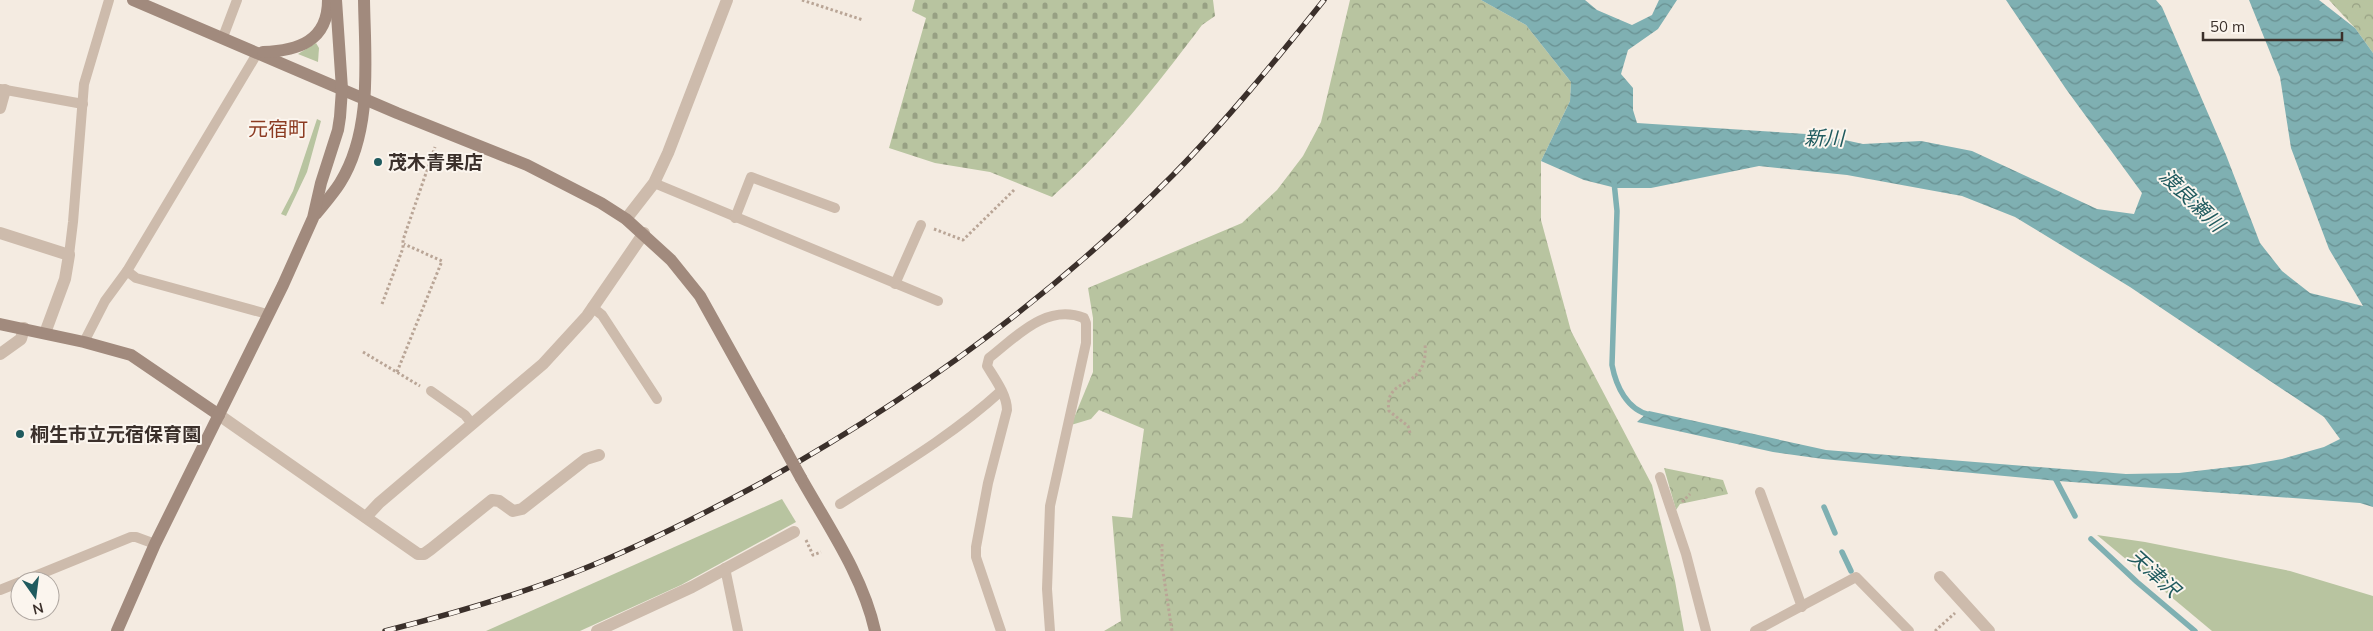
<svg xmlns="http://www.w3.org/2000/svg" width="2373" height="631" font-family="Mulish,'Noto Sans JP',sans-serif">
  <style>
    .green { fill: #b8c4a0 }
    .forest { fill: url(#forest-crowns) }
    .cemetery { fill: url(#cemetery-stones) }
    .water { fill: url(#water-waves) }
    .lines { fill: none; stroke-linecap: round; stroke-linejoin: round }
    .stream { stroke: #7fb0b2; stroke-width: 5.5 }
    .path { stroke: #b9a596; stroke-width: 3; stroke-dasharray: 2.5 2.5; stroke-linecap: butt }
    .lane { stroke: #cdbbac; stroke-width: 10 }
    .street { stroke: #cdbbac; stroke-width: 12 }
    .secondary { stroke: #a18a7d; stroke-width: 12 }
    .rail-casing { stroke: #3b302b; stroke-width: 5.5 }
    .rail { stroke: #fbf5ee; stroke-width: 4; stroke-dasharray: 11; stroke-linecap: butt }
    .secondary-bridge { stroke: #a18a7d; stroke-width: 12 }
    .poi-dot { fill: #1f5a5e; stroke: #fbf5ee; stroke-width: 2 }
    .labels { text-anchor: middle; stroke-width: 4; stroke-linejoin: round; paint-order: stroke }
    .poi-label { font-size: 19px; font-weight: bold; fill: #3b302b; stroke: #fbf5ee; text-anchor: start }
    .neighbourhood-label { font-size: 20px; fill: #8c3b22; stroke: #fbf5ee }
    .water-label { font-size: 20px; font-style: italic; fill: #1f5a5e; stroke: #fbf5ee }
  </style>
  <defs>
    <pattern id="forest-crowns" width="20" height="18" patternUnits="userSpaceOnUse" patternTransform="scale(1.25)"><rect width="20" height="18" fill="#b8c4a0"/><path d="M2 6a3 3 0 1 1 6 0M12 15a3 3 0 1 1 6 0" fill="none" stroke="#97a083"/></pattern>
    <pattern id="cemetery-stones" width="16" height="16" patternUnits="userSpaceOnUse" patternTransform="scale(1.25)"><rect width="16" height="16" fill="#b8c4a0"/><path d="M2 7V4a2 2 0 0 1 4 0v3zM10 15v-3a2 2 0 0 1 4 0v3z" fill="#97a083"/></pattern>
    <pattern id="water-waves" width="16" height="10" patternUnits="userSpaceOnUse" patternTransform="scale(1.25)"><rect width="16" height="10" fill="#7fb0b2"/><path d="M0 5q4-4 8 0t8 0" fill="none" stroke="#699091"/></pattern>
  </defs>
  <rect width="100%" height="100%" fill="#f4ebe1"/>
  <!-- green -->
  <g class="green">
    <path d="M316,43l3,5 -1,14 -20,-8z"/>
    <path d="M317,119l4,2 -14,51 -21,44 -5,-2 12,-23z"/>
    <path d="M782,499l14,23 -115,63 -101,46h-94z"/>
    <path d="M2097,535l48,7 145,29 83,25v35h-161z"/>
  </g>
  <!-- forest -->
  <g class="forest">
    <path d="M1350,0h131l45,25 45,57 -1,19 -29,60v59l30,111 81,154 23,96 9,50h-580l17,-10 -9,-105 20,2 12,-89 -45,-19 -8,9 -20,6 22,-53v-54l-5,-30 154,-65 35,-33 26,-34 18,-34z"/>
    <path d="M2329,0h44v53l-18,-25z"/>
    <path d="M1664,468l59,12 5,14 -48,10 -4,6z"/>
  </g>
  <!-- cemetery -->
  <path class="cemetery" d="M915,0h298l2,16 -13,9c-46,61 -93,121 -150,172l-62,-25 -55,-9 -46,-15 37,-130 -14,-7z"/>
  <!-- water -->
  <path class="water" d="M1481,0h104l12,10 35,15 20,-10 7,-15h18l-19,29 -30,21 -7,24 12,14v22l4,13 185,12 41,9 58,-3 51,10 125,58 37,5 8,-21 -76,-104 -60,-89h150l6,7 64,148 34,88 22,28 28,22 53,13 -34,-57 -38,-101 -11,-71 -31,-77h70l36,28 18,25v454l-13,-4 -302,-22 -235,-22 -50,-7 -136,-30 12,-11 177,39 300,24 53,-1 69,-8 34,-6 42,-12 16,-8 -16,-22 -194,-130 -115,-70 -53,-21 -115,-21 -88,-9 -108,22h-35l-32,-8 -43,-19 29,-60 1,-19 -45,-57z"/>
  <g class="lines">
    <!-- stream -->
    <g class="stream">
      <path d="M1614,182l3,29 -5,154c4,21 15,45 38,50"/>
      <path d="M2054,476l21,40"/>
      <path d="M1824,507l11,26"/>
      <path d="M2091,539l46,43 58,49"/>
      <path d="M1842,552l9,19"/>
    </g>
    <!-- path -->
    <g class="path">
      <path d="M802,0l61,20"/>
      <path d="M934,229l29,11 52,-51"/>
      <path d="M382,304l21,-56v-8l32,-93"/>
      <path d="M363,352l57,34"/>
      <path d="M397,372l45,-111 -38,-17"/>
      <path d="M1410,433l-2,-7 -19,-15c-6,-37 40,-18 36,-67"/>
      <path d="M1682,502l8,-8"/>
      <path d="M806,540l7,15 8,-3"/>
      <path d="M1162,544v21l10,66"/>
      <path d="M1935,631l20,-18"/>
    </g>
    <!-- lane -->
    <g class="lane">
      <path d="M223,37l14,-37"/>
      <path d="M0,89l83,15"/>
      <path d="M654,183l284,118"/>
      <path d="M735,218l16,-41 84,31"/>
      <path d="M69,255l4,-33 11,-138 25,-84"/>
      <path d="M127,271l9,7 131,36"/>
      <path d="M895,284l26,-59"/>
      <path d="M592,307l10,8 55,84"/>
      <path d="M84,342l21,-41 22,-30 131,-219"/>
      <path d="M431,391l34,24 7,9"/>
      <path d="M1660,477l26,77 20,77"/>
      <path d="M1760,492l42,115"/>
      <path d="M840,504c55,-35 113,-69 161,-113"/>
      <path d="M725,568l13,63"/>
      <path d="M23,581l108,-44h5l19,7"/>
      <path d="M0,590l20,-8"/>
      <path d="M1001,631l-25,-74v-10l12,-64 19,-73c0,-15 -12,-31 -20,-44l2,-8c27,-21 57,-55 95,-40l2,5v20l-36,163 -3,83 3,42"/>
      <path d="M1755,631l101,-54 53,54"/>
    </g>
    <!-- street -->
    <g class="street">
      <path d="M0,108l5,-18"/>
      <path d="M626,219l28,-36 14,-30 59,-153"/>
      <path d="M0,233l69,22 -4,24 -20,54"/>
      <path d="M0,354l21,-15 3,-11"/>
      <path d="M219,415l199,139h6l7,-5 61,-49 7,1 14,10 9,-2 64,-50 13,-4"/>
      <path d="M366,517l13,-14 164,-139 44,-48 57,-83"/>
      <path d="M1940,577l49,54"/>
      <path d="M597,631l95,-44 102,-55"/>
    </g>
    <!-- secondary -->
    <g class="secondary">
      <path d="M133,0l264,113 130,52 74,38 25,16 45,41 29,36 79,142"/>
      <path d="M263,52c35,-1 65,-11 65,-52"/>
      <path d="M316,214c8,-10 17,-20 24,-31 33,-53 25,-123 24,-183"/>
      <path d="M0,324l84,18 47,13 88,60"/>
      <path d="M801,478c27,48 62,98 74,153"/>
      <path d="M117,631l38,-87 128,-259 30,-67 8,-35 17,-53 2,-13 2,-28 -6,-89"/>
    </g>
    <!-- rail casing -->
    <g class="rail-casing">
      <path id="rail" d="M385,631c63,-16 127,-34 188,-58 64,-25 127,-57 188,-90 151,-84 290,-185 412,-308 54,-55 103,-115 151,-175"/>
    </g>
    <!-- rail -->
    <use href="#rail" class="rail"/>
    <!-- secondary-bridge -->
    <path class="secondary-bridge" d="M779,438l22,40"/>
  </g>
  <!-- markers -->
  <g class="poi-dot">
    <circle cx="378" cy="162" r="5"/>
    <circle cx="20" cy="434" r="5"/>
  </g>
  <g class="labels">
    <!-- poi labels -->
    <g class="poi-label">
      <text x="388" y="169">茂木青果店</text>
      <text x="30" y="441">桐生市立元宿保育園</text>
    </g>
    <!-- neighbourhood labels -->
    <g class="neighbourhood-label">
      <text x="278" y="136">元宿町</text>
    </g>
    <!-- water labels -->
    <g class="water-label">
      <text transform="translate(1824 138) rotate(1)" y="7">新川</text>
      <text transform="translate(2192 200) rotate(44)" y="7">渡良瀬川</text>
      <text transform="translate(2154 573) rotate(42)" y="7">天津沢</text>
    </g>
  </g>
  <!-- north arrow -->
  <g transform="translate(35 596) rotate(166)"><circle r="24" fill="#fbf5ee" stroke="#aea6a0"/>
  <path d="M0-4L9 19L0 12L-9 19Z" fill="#1f5a5e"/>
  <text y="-8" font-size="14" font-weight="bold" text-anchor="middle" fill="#3b302b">N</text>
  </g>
  <!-- scale -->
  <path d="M2203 32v8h139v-8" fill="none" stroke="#3b302b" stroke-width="2.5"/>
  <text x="2210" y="32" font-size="15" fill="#3b302b" stroke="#fbf5ee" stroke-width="4" paint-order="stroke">50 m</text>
</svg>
